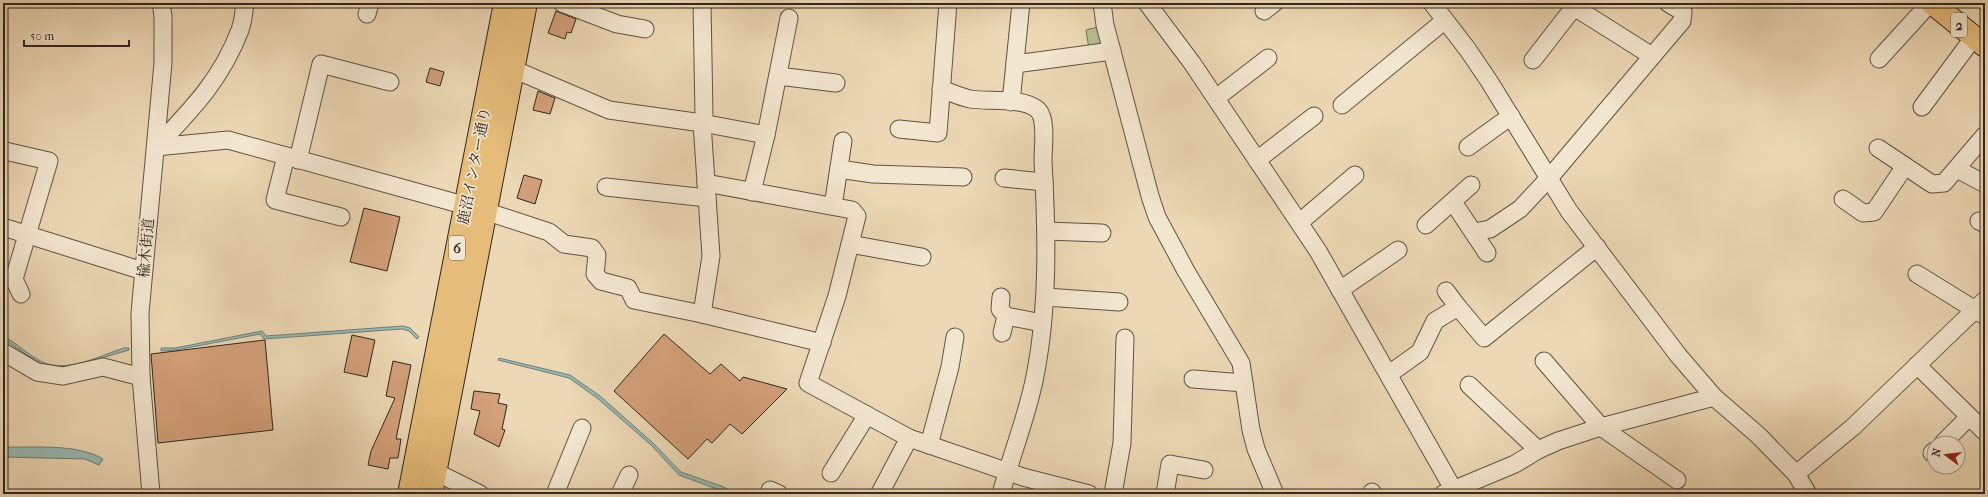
<svg xmlns="http://www.w3.org/2000/svg" width="1988" height="497" font-family="'IM FELL French Canon','Noto Serif JP',serif">
  <style>
    .green { fill: #b6bf8f; stroke: #747257 }
    .water { fill: #99b9b3; stroke: #6f7e78 }
    .building { fill: #d3a079; stroke: #31251f }
    .lines { fill: none; stroke-linecap: round; stroke-linejoin: round }
    .minor-casing { stroke: #605244; stroke-width: 19 }
    .major-casing { stroke: #31251f; stroke-width: 24 }
    .minor { stroke: #f3e6cf; stroke-width: 17 }
    .major { stroke: #e6bc7a; stroke-width: 22 }
    .labels { text-anchor: middle; stroke-width: 3.5; stroke-linejoin: round; paint-order: stroke }
    .shield { fill: #f3e6cf; stroke: #6b5f54; stroke-width: 1 }
    .shield-label { font-size: 14px; font-weight: bold; fill: #31251f }
    .street-label { font-size: 15px; fill: #31251f; stroke: #f3e6cf }
  </style>
  <rect width="100%" height="100%" fill="#ecd8b5"/>
  <filter id="stains"><feTurbulence type="fractalNoise" baseFrequency=".005" numOctaves="4"/><feColorMatrix values="0 0 0 0 .2 0 0 0 0 .09 0 0 0 0 .02 0 0 0 .5 -.17"/></filter>
  <radialGradient id="worn" r=".72"><stop offset=".6" stop-color="#630" stop-opacity="0"/><stop offset="1" stop-color="#630" stop-opacity=".3"/></radialGradient>
  <!-- green -->
  <path class="green" d="M1102,26l6,16 -19,7 -3,-19z"/>
  <!-- water -->
  <g class="water">
    <path d="M403,326l7,2 9,9 -2,2 -8,-8 -7,-2 -138,10 -4,-5 -84,16 -15,1v-3h14l87,-17 4,5z"/>
    <path d="M3,336c14,7 25,19 39,26 26,11 57,-6 82,-14h5v2l-62,18 -25,-3 -39,-26z"/>
    <path d="M499,358l71,17 30,21 53,47 28,29 43,15 12,7h-6l-51,-19 -28,-30 -54,-47 -28,-20 -71,-18z"/>
    <path d="M3,447c31,1 73,-4 100,12l-4,6 -14,-6 -82,-2z"/>
  </g>
  <!-- building -->
  <g class="building">
    <path d="M556,11l20,8 -5,14 -4,-1 -2,7 -17,-6z"/>
    <path d="M430,68l14,4 -4,14 -14,-4z"/>
    <path d="M538,91l17,7 -5,16 -17,-4z"/>
    <path d="M524,175l18,5 -7,24 -18,-6z"/>
    <path d="M364,208l36,9 -13,54 -37,-9z"/>
    <path d="M664,334l46,40 11,-10 19,17 3,-4 44,12 -45,45 -12,-10 -18,19 -5,-4 -19,20 -74,-68z"/>
    <path d="M352,335l23,5 -8,37 -23,-5z"/>
    <path d="M265,340l8,90 -115,13 -7,-89z"/>
    <path d="M393,361l18,4 -15,74h5l-3,19h-8l-2,11 -20,-4 3,-14 24,-53 -9,-2z"/>
    <path d="M474,391l26,3 -2,9 9,2 -5,24 3,1 -6,17 -25,-13 6,-23 -9,-2z"/>
  </g>
  <g class="lines">
    <!-- minor casing -->
    <g class="minor-casing">
      <g id="minor">
        <path d="M562,3l55,21 28,5"/>
        <path d="M1102,3l3,22 45,171 7,21 29,54 55,92 10,67 5,19 19,45"/>
        <path d="M1147,3l45,60 126,188 138,243"/>
        <path d="M1432,3l36,47 21,31 80,130 109,144 36,42 44,38 38,39 12,20"/>
        <path d="M1264,11l10,-8"/>
        <path d="M367,14l3,-11"/>
        <path d="M1879,59l51,-56"/>
        <path d="M1533,60l38,-49 8,-1 73,46"/>
        <path d="M1015,64l97,-13"/>
        <path d="M513,69l96,41 93,13 64,12"/>
        <path d="M778,76l58,7"/>
        <path d="M941,89c9,3 19,8 29,10 18,3 54,-2 68,11 9,9 5,37 5,50 4,73 6,149 -9,221 -8,38 -23,75 -33,113"/>
        <path d="M1216,98l52,-40"/>
        <path d="M1011,102l10,-99"/>
        <path d="M1342,105l102,-84"/>
        <path d="M1922,107l52,-70"/>
        <path d="M899,129l39,4 10,-130"/>
        <path d="M156,147l72,-7 257,71 64,21 15,12 28,4 5,7 -2,19 6,7 27,7 6,12 68,14 120,29"/>
        <path d="M156,147c36,-38 65,-67 84,-117 3,-8 4,-18 5,-27"/>
        <path d="M1468,147l43,-31"/>
        <path d="M1878,148l54,36 12,-1 41,-48"/>
        <path d="M5,151l44,10 -35,118 7,15"/>
        <path d="M286,156l-11,44 66,17"/>
        <path d="M298,160l23,-96 69,18"/>
        <path d="M1257,160l57,-44"/>
        <path d="M839,169l34,5 90,3"/>
        <path d="M1957,169l28,15"/>
        <path d="M1004,178l40,4"/>
        <path d="M706,183l146,27 5,6 -20,80 -29,87 101,55 114,39 66,17"/>
        <path d="M606,187l101,11"/>
        <path d="M752,192l14,-57 23,-117"/>
        <path d="M1843,199l20,14 11,-1 31,-46"/>
        <path d="M1453,202l34,51"/>
        <path d="M833,206l10,-65"/>
        <path d="M1979,221l6,3"/>
        <path d="M1300,222l55,-47"/>
        <path d="M1426,225l45,-40"/>
        <path d="M3,227l140,44"/>
        <path d="M1046,231l56,2"/>
        <path d="M1474,232l16,-3 30,-20 30,-32 132,-156 1,-9 -15,-9"/>
        <path d="M850,244l72,13"/>
        <path d="M1917,274l68,42"/>
        <path d="M1340,290l58,-40"/>
        <path d="M1446,291l12,16"/>
        <path d="M1001,297l-1,12 6,7 36,7"/>
        <path d="M1045,297l74,5"/>
        <path d="M702,314l9,-58 -9,-133 2,-7 -2,-113"/>
        <path d="M1002,333l4,-17"/>
        <path d="M3,352l34,20 26,4 40,-9 38,10"/>
        <path d="M1544,361l57,66 76,53"/>
        <path d="M1917,365l68,67"/>
        <path d="M1389,374l31,-22 15,-31 23,-14 26,31 113,-91"/>
        <path d="M1193,379l51,4"/>
        <path d="M1469,385l69,65"/>
        <path d="M1943,443l26,-26"/>
        <path d="M929,445l21,-78 5,-30"/>
        <path d="M1932,453l2,-2"/>
        <path d="M436,472l44,22"/>
        <path d="M831,473l36,-58"/>
        <path d="M1796,474l57,-47 132,-127"/>
        <path d="M770,490l9,4"/>
        <path d="M1372,492l1,2"/>
        <path d="M880,493l29,-55"/>
        <path d="M151,494l-10,-117 -1,-64 23,-250v-47l-2,-13"/>
        <path d="M555,494l27,-66"/>
        <path d="M620,494l9,-19"/>
        <path d="M1113,494l9,-51 3,-105"/>
        <path d="M1165,494l5,-30 34,6"/>
        <path d="M1443,494l72,-30 23,-14 20,-9 43,-14 113,-30"/>
      </g>
    </g>
    <!-- major casing -->
    <g class="major-casing">
      <g id="major">
        <path d="M1932,3l53,43"/>
        <path d="M409,494l96,-491"/>
        <path d="M431,494l95,-491"/>
      </g>
    </g>
    <!-- minor -->
    <use href="#minor" class="minor"/>
    <!-- major -->
    <use href="#major" class="major"/>
  </g>
  <g class="labels">
    <!-- shield labels -->
    <g class="shield">
      <rect x="1951" y="13" width="16" height="24" rx="3"/>
      <rect x="449" y="236" width="16" height="24" rx="3"/>
    </g>
    <g class="shield-label">
      <text x="1959" y="30">2</text>
      <text x="457" y="253">6</text>
    </g>
    <!-- street labels -->
    <g class="street-label">
      <text transform="translate(474 166) rotate(-79)" y="5">鹿沼インター通り</text>
      <text transform="translate(146 248) rotate(-85)" y="5">楡木街道</text>
    </g>
  </g>
  <!-- margin -->
  <rect width="1988" height="497" fill="none" stroke="#ecd8b5" stroke-width="16"/>
  <rect x="4" y="4" width="1980" height="489" fill="none" stroke="#31251f" stroke-width="2"/>
  <rect x="8" y="8" width="1972" height="481" fill="none" stroke="#31251f"/>
  <!-- north arrow -->
  <g transform="translate(1946 455) rotate(285)"><circle r="19" fill="#f3e6cf" stroke="#a59989"/>
  <path d="M0-3L7 15L0 10L-7 15Z" fill="#8f2418"/>
  <text y="-6" font-size="11" font-weight="bold" text-anchor="middle" fill="#31251f">N</text>
  </g>
  <!-- scale -->
  <path d="M24 40v6h105v-6" fill="none" stroke="#31251f" stroke-width="2"/>
  <text x="30" y="40" font-size="12" fill="#31251f" stroke="#f3e6cf" stroke-width="3" paint-order="stroke">50 m</text>
  <rect width="100%" height="100%" filter="url(#stains)"/>
  <rect width="100%" height="100%" fill="url(#worn)"/>
</svg>
